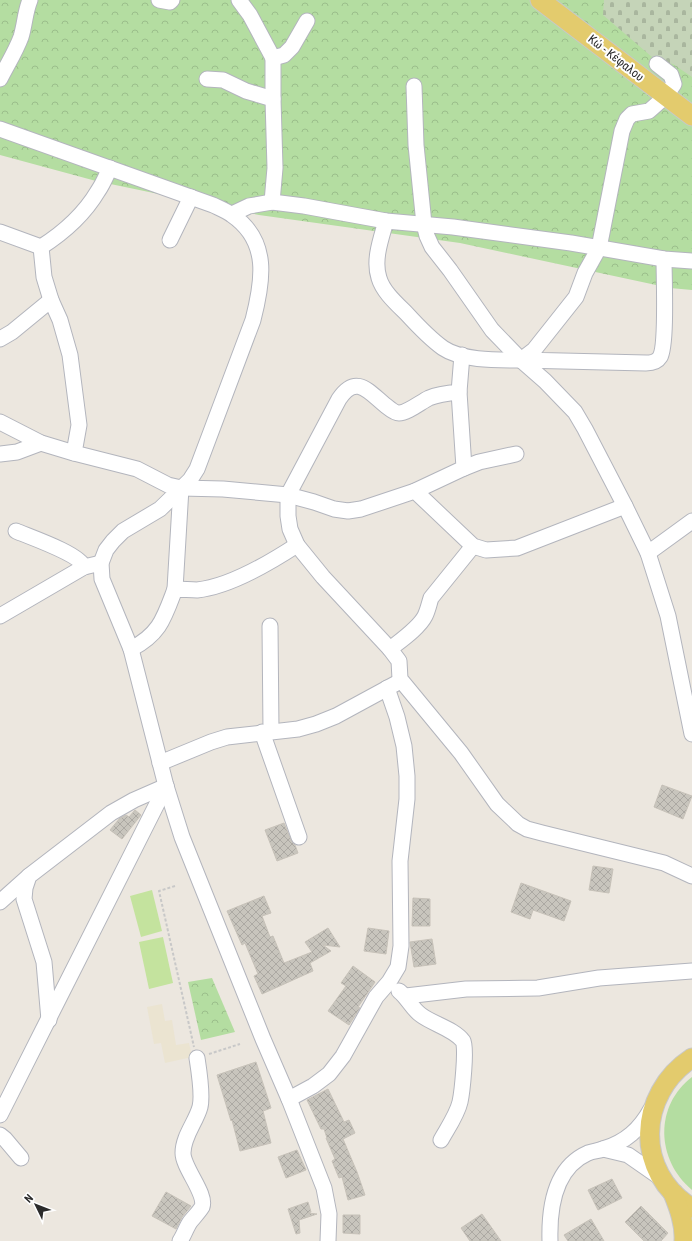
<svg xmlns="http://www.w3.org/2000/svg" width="692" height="1241" font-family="'Roboto Condensed',sans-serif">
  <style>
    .education { fill: #ebe4d1 }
    .grass { fill: #b4dda1 }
    .forest { fill: url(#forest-crowns) }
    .cemetery { fill: url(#cemetery-stones) }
    .pitch { fill: #c4e39e }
    .building { fill: url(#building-cross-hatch); stroke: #c7c2b9 }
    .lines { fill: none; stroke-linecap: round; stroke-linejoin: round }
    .minor-casing { stroke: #b3b5bd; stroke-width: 17 }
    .major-casing { stroke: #c8c8c8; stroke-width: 21 }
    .path { stroke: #c8c8c8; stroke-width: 2; stroke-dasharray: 3 2; stroke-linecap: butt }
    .minor { stroke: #fff; stroke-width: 15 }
    .major { stroke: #e3cb6d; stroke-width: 19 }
    .labels { text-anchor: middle; stroke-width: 4; stroke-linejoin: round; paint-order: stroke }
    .street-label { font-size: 12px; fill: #2b2b2b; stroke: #fff }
  </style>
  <defs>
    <pattern id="forest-crowns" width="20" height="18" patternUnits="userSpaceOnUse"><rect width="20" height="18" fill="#b4dda1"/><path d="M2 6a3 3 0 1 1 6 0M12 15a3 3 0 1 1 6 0" fill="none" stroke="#9bbe8b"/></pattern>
    <pattern id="cemetery-stones" width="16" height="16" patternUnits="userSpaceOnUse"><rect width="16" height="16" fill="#c5d4b8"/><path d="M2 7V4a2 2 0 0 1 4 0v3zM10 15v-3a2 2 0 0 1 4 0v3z" fill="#a9b69e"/></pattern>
    <pattern id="building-cross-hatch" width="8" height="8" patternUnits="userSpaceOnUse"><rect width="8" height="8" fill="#c8c5bd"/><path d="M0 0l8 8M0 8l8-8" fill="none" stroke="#aca9a3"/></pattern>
  </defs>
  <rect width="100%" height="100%" fill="#ece7df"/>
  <!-- education -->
  <path class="education" d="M162,1004l3,17 7,-1 4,25 13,-2 3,14 -27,6 -4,-20 -7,1 -7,-37z"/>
  <!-- grass -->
  <path class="grass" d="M692,1077v113c-36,-30 -38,-84 0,-113z"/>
  <!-- forest -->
  <g class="forest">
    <path d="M0,0h692v290l-22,-2 -210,-45 -201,-28 -163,-34 -96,-26z"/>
    <path d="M212,978l23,54 -34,8 -13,-58z"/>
  </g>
  <!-- cemetery -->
  <path class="cemetery" d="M604,0h88v77l-19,-13 -6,-1 -15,-6 -49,-42z"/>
  <!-- pitch -->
  <g class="pitch">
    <path d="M152,890l10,41 -21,6 -11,-41z"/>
    <path d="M163,937l10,46 -24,6 -10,-47z"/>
  </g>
  <!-- building -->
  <g class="building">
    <path d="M662,785l30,11 -9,23 -29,-12z"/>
    <path d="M135,810l6,5 -19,24 -12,-9 10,-12 6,-3 3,2z"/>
    <path d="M284,823l7,17 4,5 3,8 -21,8 -12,-31z"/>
    <path d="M593,866l20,3 -4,24 -20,-3z"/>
    <path d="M521,883l50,18 -7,20 -31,-11 -3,9 -19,-7z"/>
    <path d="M264,896l7,17 -9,3 8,21 3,-1 11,27 28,-11 -7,-10 23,-14 12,19 -17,-2 8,6 -21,12 3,8 -51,23 -8,-18 4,-2 -13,-31 -3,2 -15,-34z"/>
    <path d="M413,898l17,1v27h-18z"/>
    <path d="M368,928l21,3 -3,23 -22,-3z"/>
    <path d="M432,939l4,25 -22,3 -4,-25z"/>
    <path d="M353,966l22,16 -17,25 2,1 -11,17 -21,-14 18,-25 -5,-3z"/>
    <path d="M256,1062l15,46 -8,3 8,32 -31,8 -8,-31 -1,1 -14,-46z"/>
    <path d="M328,1089l16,33 5,-2 6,13 -12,6 14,33 8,23 -17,5 -6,-23 -3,1 -7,-17 3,-2 -9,-21h1l-3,-9h-3l-14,-29z"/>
    <path d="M297,1150l9,20 -20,8 -8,-21z"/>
    <path d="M612,1179l10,19 -24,12 -10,-20z"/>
    <path d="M166,1192l25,14 -9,11 -6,12 -24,-13z"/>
    <path d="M308,1202l3,10 -3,1 9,1 -18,6 1,13 -4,1 -8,-25z"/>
    <path d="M641,1206l27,27 -7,8h-17l-19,-19z"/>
    <path d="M482,1214l19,27h-31l-9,-13z"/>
    <path d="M343,1215h17v19l-17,-1z"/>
    <path d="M591,1219l13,22h-36l-4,-6z"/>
  </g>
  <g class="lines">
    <!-- minor casing -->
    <g class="minor-casing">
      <g id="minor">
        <path d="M159,0l11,2 2,-2"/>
        <path d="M239,0l11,15 23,43 11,-3 8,-8 15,-26"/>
        <path d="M657,64l14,11 3,9 -8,12 -17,15 -17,3 -5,5 -5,12 -23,117 -14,25 -9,24 -42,53 -13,10 125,3c6,0 11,-1 14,-6 7,-12 4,-80 4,-98"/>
        <path d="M0,79c7,-14 16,-28 21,-42 4,-13 4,-25 9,-37"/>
        <path d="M207,79l16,1 23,11 27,8 2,69 -3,34"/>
        <path d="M414,86l2,59 8,79 3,12 5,11 18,23 42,60 29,30 24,21 30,31 10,17 40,77"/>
        <path d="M273,99v-41"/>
        <path d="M0,129l213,76c6,3 14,6 19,10 38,26 31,66 21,105l-56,149 -7,11 -30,29 -37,22 -10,10 -7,9 -5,13 1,16 29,70 35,137 16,51 81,202 26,60 35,89 5,26 -1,27"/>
        <path d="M232,214l17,-8 23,-4 32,4 82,15 67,6 118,16 93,16 28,2"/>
        <path d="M386,221c-5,18 -13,39 -7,57 4,14 18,26 28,36 11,12 22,24 36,34 19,13 55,12 78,12"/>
        <path d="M0,232l41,15"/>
        <path d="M170,240l21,-43"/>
        <path d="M51,300l-7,-23 -3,-30c22,-14 44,-34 57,-56 5,-7 8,-15 12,-23"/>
        <path d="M0,339l12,-7 39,-32 9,20 10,35 9,70 -5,28"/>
        <path d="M0,422l41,21 33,10 63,16 31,16 13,3 42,1 65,6 26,7 20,7 14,2 13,-2 54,-18 58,55 13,4 31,-2 108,-42 23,47 20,63 24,118"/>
        <path d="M0,454l17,-2 24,-9"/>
        <path d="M464,468l15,-6 37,-8"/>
        <path d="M415,491l49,-23 -5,-76"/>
        <path d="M16,531c14,6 64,23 68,36"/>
        <path d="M473,546l-42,52c-2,6 -3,12 -6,18 -6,12 -25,25 -35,33l9,12 1,18 61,74 36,51 21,20 9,5 15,4 122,30 28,13"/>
        <path d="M648,553l44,-32"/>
        <path d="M175,589l6,-101"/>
        <path d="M0,616l84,-49 17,-4"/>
        <path d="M270,626l1,105"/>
        <path d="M131,649c29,-15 33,-31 44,-60 8,0 15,1 22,1 31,-3 74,-28 100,-45"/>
        <path d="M390,649l-67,-72 -26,-32 -7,-16 -2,-13v-21l51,-96c17,-25 29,-8 46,6 4,3 9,8 14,8 8,0 22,-11 30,-15 9,-4 19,-5 30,-6l3,-37"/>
        <path d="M262,732l37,105"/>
        <path d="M160,763l51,-21 16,-5 71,-8 18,-5 20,-8 59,-32"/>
        <path d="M0,902l29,-26"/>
        <path d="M399,991c9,7 13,18 22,24 12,9 33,14 42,26 4,6 -1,52 -3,61 -3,13 -13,27 -19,38"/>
        <path d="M406,996l60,-7 72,-1 61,-10 93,-7"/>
        <path d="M49,1020l-5,-58 -20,-63 1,-11 4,-12 82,-63 23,-13 32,-14"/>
        <path d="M289,1099l24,-13 16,-12 14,-18 33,-59 13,-15 9,-15 3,-21 -1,-85 7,-62v-23l-3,-30 -7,-29 -10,-29"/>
        <path d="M0,1115l166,-329"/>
        <path d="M0,1135l5,4 16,19"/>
        <path d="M603,1149l25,6 33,23"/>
        <path d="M180,1241c4,-6 6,-13 10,-19 4,-5 9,-10 12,-15 5,-13 -19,-39 -19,-54 0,-17 13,-31 17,-46 3,-12 -1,-36 -3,-49"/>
        <path d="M550,1241c-1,-33 4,-73 38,-88 5,-2 10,-2 15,-4 23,-7 37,-20 48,-40"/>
      </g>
    </g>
    <!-- major casing -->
    <g class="major-casing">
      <g id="major">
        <path d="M540,0l152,116"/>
        <path d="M692,1058c-55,36 -58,115 0,150"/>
        <path d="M673,1193c6,15 12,31 11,48"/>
      </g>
    </g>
    <!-- path -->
    <g class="path">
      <path d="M175,886l-16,5 35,156"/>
      <path d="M209,1054l31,-10"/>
    </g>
    <!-- minor -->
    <use href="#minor" class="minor"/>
    <!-- major -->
    <use href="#major" class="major"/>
  </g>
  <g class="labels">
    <!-- street labels -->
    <g class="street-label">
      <text transform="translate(616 58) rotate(38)" y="4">Κώ - Κέφαλου</text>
    </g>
  </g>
  <!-- north arrow -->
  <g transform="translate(36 1205) rotate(313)" stroke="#ffffff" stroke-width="3" paint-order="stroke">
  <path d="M0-3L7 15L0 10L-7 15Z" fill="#2b2b2b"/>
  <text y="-6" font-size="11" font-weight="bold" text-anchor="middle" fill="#2b2b2b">N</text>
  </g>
</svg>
